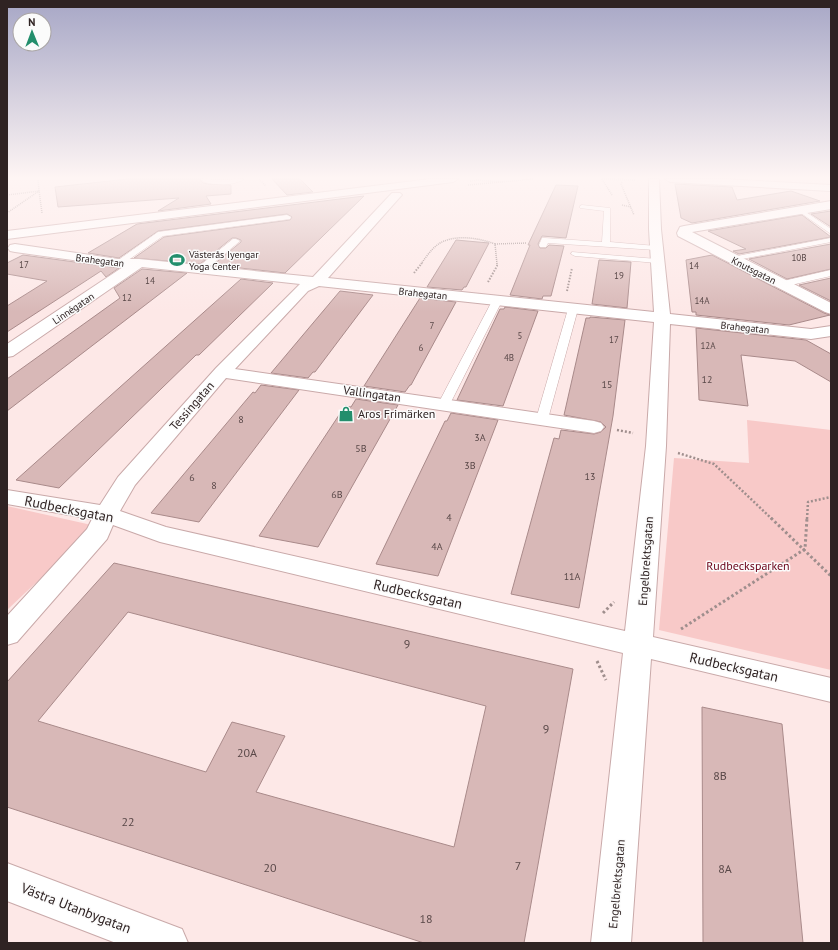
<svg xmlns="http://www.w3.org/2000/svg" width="838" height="950" font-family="'PT Sans',sans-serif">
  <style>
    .green { fill: #f8c9c8 }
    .building { fill: #d8b8b7; stroke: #a98a8a; fill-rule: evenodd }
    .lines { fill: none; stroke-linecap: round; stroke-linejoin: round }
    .service-casing { stroke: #c9a9a9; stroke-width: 1 }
    .minor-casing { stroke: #c9a9a9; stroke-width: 2 }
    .secondary-casing { stroke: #c9a9a9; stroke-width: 2 }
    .path-far3 { stroke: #9f8e8d; stroke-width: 1.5; stroke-dasharray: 1 1; stroke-linecap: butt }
    .path-far2 { stroke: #9f8e8d; stroke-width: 2; stroke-dasharray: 1.5 1.5; stroke-linecap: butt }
    .path-far1 { stroke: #9f8e8d; stroke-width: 2.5; stroke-dasharray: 2 2; stroke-linecap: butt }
    .path { stroke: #9f8e8d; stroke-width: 3; stroke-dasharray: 2.5 2.5; stroke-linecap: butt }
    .service { fill: #fff; fill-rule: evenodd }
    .minor { fill: #fff; fill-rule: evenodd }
    .secondary { fill: #fff; fill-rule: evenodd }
    .labels { text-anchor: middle; stroke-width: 3; stroke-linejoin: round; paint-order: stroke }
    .far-number-label { font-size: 9px; fill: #594848 }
    .far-poi-label { font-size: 10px; fill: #2f2323; stroke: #fbfbfb; text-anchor: start }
    .far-street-label { font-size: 10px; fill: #2f2323; stroke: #fbfbfb }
    .number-label { font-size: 10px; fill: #594848 }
    .street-label { font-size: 12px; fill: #2f2323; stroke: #fbfbfb }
    .poi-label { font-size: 12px; fill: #2f2323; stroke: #fbfbfb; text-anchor: start }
    .park-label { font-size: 12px; fill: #6a0319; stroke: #fbfbfb }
    .near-number-label { font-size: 12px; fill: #594848 }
    .near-street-label { font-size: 14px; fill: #2f2323; stroke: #fbfbfb }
  </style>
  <rect width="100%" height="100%" fill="#fde8e7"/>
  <!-- green -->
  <g class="green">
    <path d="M747,420l84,10v240l-172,-40 15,-172 75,5z"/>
    <path d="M7,506l89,20 -89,84z"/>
  </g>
  <!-- building -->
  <g class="building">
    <path d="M128,179h72l3,4 5,1 23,1v9l-25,2 5,8 -53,7 21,-13 -121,9 -3,-20z"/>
    <path d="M272,179h28l13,13 -26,3z"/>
    <path d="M675,184l57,3 5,13 54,-9 29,10 -128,22 -11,-5z"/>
    <path d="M556,185l22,1 -12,52 -24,-2 -4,8 2,4h6l3,-3 15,1 -13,50h-8l-1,3 -32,-4 20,-50h-2z"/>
    <path d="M364,196l-79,77 -72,-8 28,-23v-2l-5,-2h-4l-32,26 -66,-6 30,-21 126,-17 2,-3 -5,-3 -129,17 -39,27 -31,-5 49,-29z"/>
    <path d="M831,211v16l-20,-13z"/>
    <path d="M802,215l29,22 -92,17 -6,-3 13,-2 -38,-18z"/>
    <path d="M456,240l33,3 -23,44h-2l-2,3 -35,-3z"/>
    <path d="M831,244v25l-44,10 -38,-20z"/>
    <path d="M23,255l96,13 -13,9 -5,-6 -94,61v-26l40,-25 -40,-7v-11z"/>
    <path d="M712,255l112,58 6,2 -41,10 -93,-10v-3h-4l-6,-52z"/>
    <path d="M599,260l32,2 -4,46 -35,-4z"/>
    <path d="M142,269l45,4 -180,138v-32l113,-81 -6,-10z"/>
    <path d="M831,278v23l-32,-16z"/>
    <path d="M241,279l32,4 -74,72h-3l-137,133 -43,-8z"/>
    <path d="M340,291l33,4 -58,77h-2l-5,6 -37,-5z"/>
    <path d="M420,298l36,4 -45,83h-1l-5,7 -41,-6z"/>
    <path d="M505,307l33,4 -35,95 -46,-6 43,-91h4z"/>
    <path d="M590,317l35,3 -12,96 -34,192 -68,-14 43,-156 5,1 2,-9 33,4 7,-2 5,-5 -5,-5 -37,-7 22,-97h4z"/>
    <path d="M696,328l110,12 25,14v28l-36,-21 -54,-6 7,51 -49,-6z"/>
    <path d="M261,385l38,5 -100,132 -48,-9 102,-121 2,1z"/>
    <path d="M356,399l42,6 -80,142 -59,-11 86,-130 6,1z"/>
    <path d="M451,413l47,7 -60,156 -62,-12 69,-143h2z"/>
    <path d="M114,563l459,106 -49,274h-100l-417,-136v-125zM128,612l358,94 -32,141 -198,-55 29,-56 -53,-14 -26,50 -168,-51z"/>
    <path d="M702,707l80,17 21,219h-100z"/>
  </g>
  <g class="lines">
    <!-- service casing -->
    <g class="service-casing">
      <g id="service">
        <path d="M201,179l18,1 25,-1c-10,7 -28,6 -40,3z"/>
        <path d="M582,205l28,3v34l46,4 4,2 -4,2 -108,-7 -2,4h-6l-1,-2 3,-7h3l57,4 2,-31 -24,-3v-2z"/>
        <path d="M800,208l31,21v5l-33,-23v-2z"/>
        <path d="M287,215l4,2 -1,2 -127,17 -42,29h-3l-4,-2 44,-31z"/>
        <path d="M831,238v4l-99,19 -4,-2 4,-2z"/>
        <path d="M233,239h3l4,2 -36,30h-6l-1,-2 1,-2z"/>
        <path d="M572,252l85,7 4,2 -4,2 -82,-7 -4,-2z"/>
        <path d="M831,270v6l-49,11 -4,-3 1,-2z"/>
        <path d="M497,298l5,3 -52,103 -2,2h-8l-2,-2 54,-103z"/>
        <path d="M573,306l5,3 -30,110 -2,2h-8l-2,-2 32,-110z"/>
      </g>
    </g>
    <!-- minor casing -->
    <g class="minor-casing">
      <g id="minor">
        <path d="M649,179h10l2,50 9,85 141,15 20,-3v10l-20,3 -141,-15 -4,122 -13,191 178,41v24l-180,-43 -20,284h-40l32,-290 -463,-111 -47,-17 -6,14 -90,103 -10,3v-29l80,-87 5,-10 -85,-15v-14l93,15 18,-28 98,-109 84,-84 -158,-17 -129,89 -6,1v-13l116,-77 -108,-15 -5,-1 -2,-3 2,-3 5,-1 103,15h21l174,18 79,-84h8l2,2 -2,2 -72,81 326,34 -5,-83zM319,286l335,36 -8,124 -21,185 -459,-104 -46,-16 15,-26 91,-107 368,55 7,-2 3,-4 -3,-4 -7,-2 -359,-52 73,-78z"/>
        <path d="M831,201v8l-139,23 139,71v11l-6,-2 -147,-76 -1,-3 3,-6 4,-1z"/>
        <path d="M7,863l175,66 6,14h-72l-109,-42z"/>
      </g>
    </g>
    <!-- secondary casing -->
    <g class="secondary-casing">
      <g id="secondary">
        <path d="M430,179h28l-5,3 -446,57v-8z"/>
        <path d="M665,179h56l110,6v6l-161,-9z"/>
      </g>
    </g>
    <!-- path-far3 -->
    <g class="path-far3">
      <path d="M259,179l7,7"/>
      <path d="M602,179l34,1"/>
      <path d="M602,179l10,16"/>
      <path d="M470,181l7,-1 26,2"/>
      <path d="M622,182l-1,2 13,31"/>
      <path d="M468,185l65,-6"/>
      <path d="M7,195l32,-4 -1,-12"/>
      <path d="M622,205l9,2"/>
      <path d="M7,213l32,-22 3,22"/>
      <path d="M495,244l32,-1"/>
      <path d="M421,264c5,-7 11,-16 19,-21 16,-9 39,-5 55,1l2,20"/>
    </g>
    <!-- path-far2 -->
    <g class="path-far2">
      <path d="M414,273l8,-10"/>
      <path d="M488,282l9,-16v-3"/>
      <path d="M567,291l5,-23"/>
    </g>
    <!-- path-far1 -->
    <g class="path-far1">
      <path d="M617,430l16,3"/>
      <path d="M678,453l36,11 58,55"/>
      <path d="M807,519l1,-17 23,-5"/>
    </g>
    <!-- path -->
    <g class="path">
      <path d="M771,518l60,58"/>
      <path d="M603,613l11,-11"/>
      <path d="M681,629l124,-80 2,-31"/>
      <path d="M597,661l9,19"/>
    </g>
    <!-- service -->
    <use href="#service" class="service"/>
    <!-- minor -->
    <use href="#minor" class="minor"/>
    <!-- secondary -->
    <use href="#secondary" class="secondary"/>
  </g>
  <!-- sky -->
  <linearGradient id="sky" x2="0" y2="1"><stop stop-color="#a7a7c6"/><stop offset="0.57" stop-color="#fef5f4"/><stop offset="1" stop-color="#fef5f4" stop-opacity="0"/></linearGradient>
  <rect width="838" height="312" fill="url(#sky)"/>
  <!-- icons -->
  <defs>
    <g id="stadium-bare" transform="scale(1.2)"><path d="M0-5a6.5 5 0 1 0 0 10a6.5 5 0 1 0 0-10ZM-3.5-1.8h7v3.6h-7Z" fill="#238e6c" stroke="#fbfbfb" stroke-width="2.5" paint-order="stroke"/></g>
    <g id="shop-bare" transform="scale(1.2)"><path d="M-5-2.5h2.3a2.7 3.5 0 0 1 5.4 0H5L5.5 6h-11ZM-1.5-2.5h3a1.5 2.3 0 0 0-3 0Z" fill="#238e6c" stroke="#fbfbfb" stroke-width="2.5" paint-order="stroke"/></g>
  </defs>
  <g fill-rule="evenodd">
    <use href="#stadium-bare" x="177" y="260"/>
    <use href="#shop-bare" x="346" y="414"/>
  </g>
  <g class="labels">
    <!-- far-number labels -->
    <g class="far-number-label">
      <text x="799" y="261">10B</text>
      <text x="24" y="268">17</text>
      <text x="694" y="269">14</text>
      <text x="619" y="279">19</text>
      <text x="150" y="284">14</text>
      <text x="127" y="301">12</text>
      <text x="702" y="304">14A</text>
      <text x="432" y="329">7</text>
      <text x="520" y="339">5</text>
      <text x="614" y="343">17</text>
      <text x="708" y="349">12A</text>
      <text x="421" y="351">6</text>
      <text x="509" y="361">4B</text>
    </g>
    <!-- far-poi labels -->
    <g class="far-poi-label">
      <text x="189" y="258">Västerås Iyengar<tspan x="189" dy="12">Yoga Center</tspan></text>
    </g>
    <!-- far-street labels -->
    <g class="far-street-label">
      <text transform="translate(100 260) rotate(7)" y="4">Brahegatan</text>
      <text transform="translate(754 270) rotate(27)" y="4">Knutsgatan</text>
      <text transform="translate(423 293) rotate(6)" y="4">Brahegatan</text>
      <text transform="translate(73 308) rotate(-34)" y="4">Linnégatan</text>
      <text transform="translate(745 327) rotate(6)" y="4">Brahegatan</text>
    </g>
    <!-- number labels -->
    <g class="number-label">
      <text x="707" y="383">12</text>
      <text x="607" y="388">15</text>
      <text x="241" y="423">8</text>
      <text x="480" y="441">3A</text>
      <text x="361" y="452">5B</text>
      <text x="470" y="469">3B</text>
      <text x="590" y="480">13</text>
      <text x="192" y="481">6</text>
      <text x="214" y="489">8</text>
      <text x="337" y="498">6B</text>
      <text x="449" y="521">4</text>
      <text x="437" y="550">4A</text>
      <text x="572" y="580">11A</text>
    </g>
    <!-- street labels -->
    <g class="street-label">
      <text transform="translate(372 394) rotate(8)" y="4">Vallingatan</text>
      <text transform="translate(192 406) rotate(-49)" y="4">Tessingatan</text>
      <text transform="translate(646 561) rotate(-86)" y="4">Engelbrektsgatan</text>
      <text transform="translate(617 884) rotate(-85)" y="4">Engelbrektsgatan</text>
    </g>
    <!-- poi labels -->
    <g class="poi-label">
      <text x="358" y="418">Aros Frimärken</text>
    </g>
    <!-- park labels -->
    <g class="park-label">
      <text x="748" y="570">Rudbecksparken</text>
    </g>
    <!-- near-number labels -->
    <g class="near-number-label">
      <text x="407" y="648">9</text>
      <text x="546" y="733">9</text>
      <text x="247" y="757">20A</text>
      <text x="720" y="780">8B</text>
      <text x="128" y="826">22</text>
      <text x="518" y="870">7</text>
      <text x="270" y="872">20</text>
      <text x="725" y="873">8A</text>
      <text x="426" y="923">18</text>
    </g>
    <!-- near-street labels -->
    <g class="near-street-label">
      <text transform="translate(69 509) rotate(11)" y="5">Rudbecksgatan</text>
      <text transform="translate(418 594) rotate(13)" y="5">Rudbecksgatan</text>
      <text transform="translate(734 667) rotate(13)" y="5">Rudbecksgatan</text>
      <text transform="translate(76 908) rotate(21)" y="5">Västra Utanbygatan</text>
    </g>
  </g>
  <!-- border -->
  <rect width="838" height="950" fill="none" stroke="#2f2323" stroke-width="16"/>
  <!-- north arrow -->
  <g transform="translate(32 32) rotate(359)"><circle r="19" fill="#fbfbfb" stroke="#a9a5a5"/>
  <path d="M0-3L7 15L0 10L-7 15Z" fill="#238e6c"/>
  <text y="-6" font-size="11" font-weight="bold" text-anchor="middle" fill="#2f2323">N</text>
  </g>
</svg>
